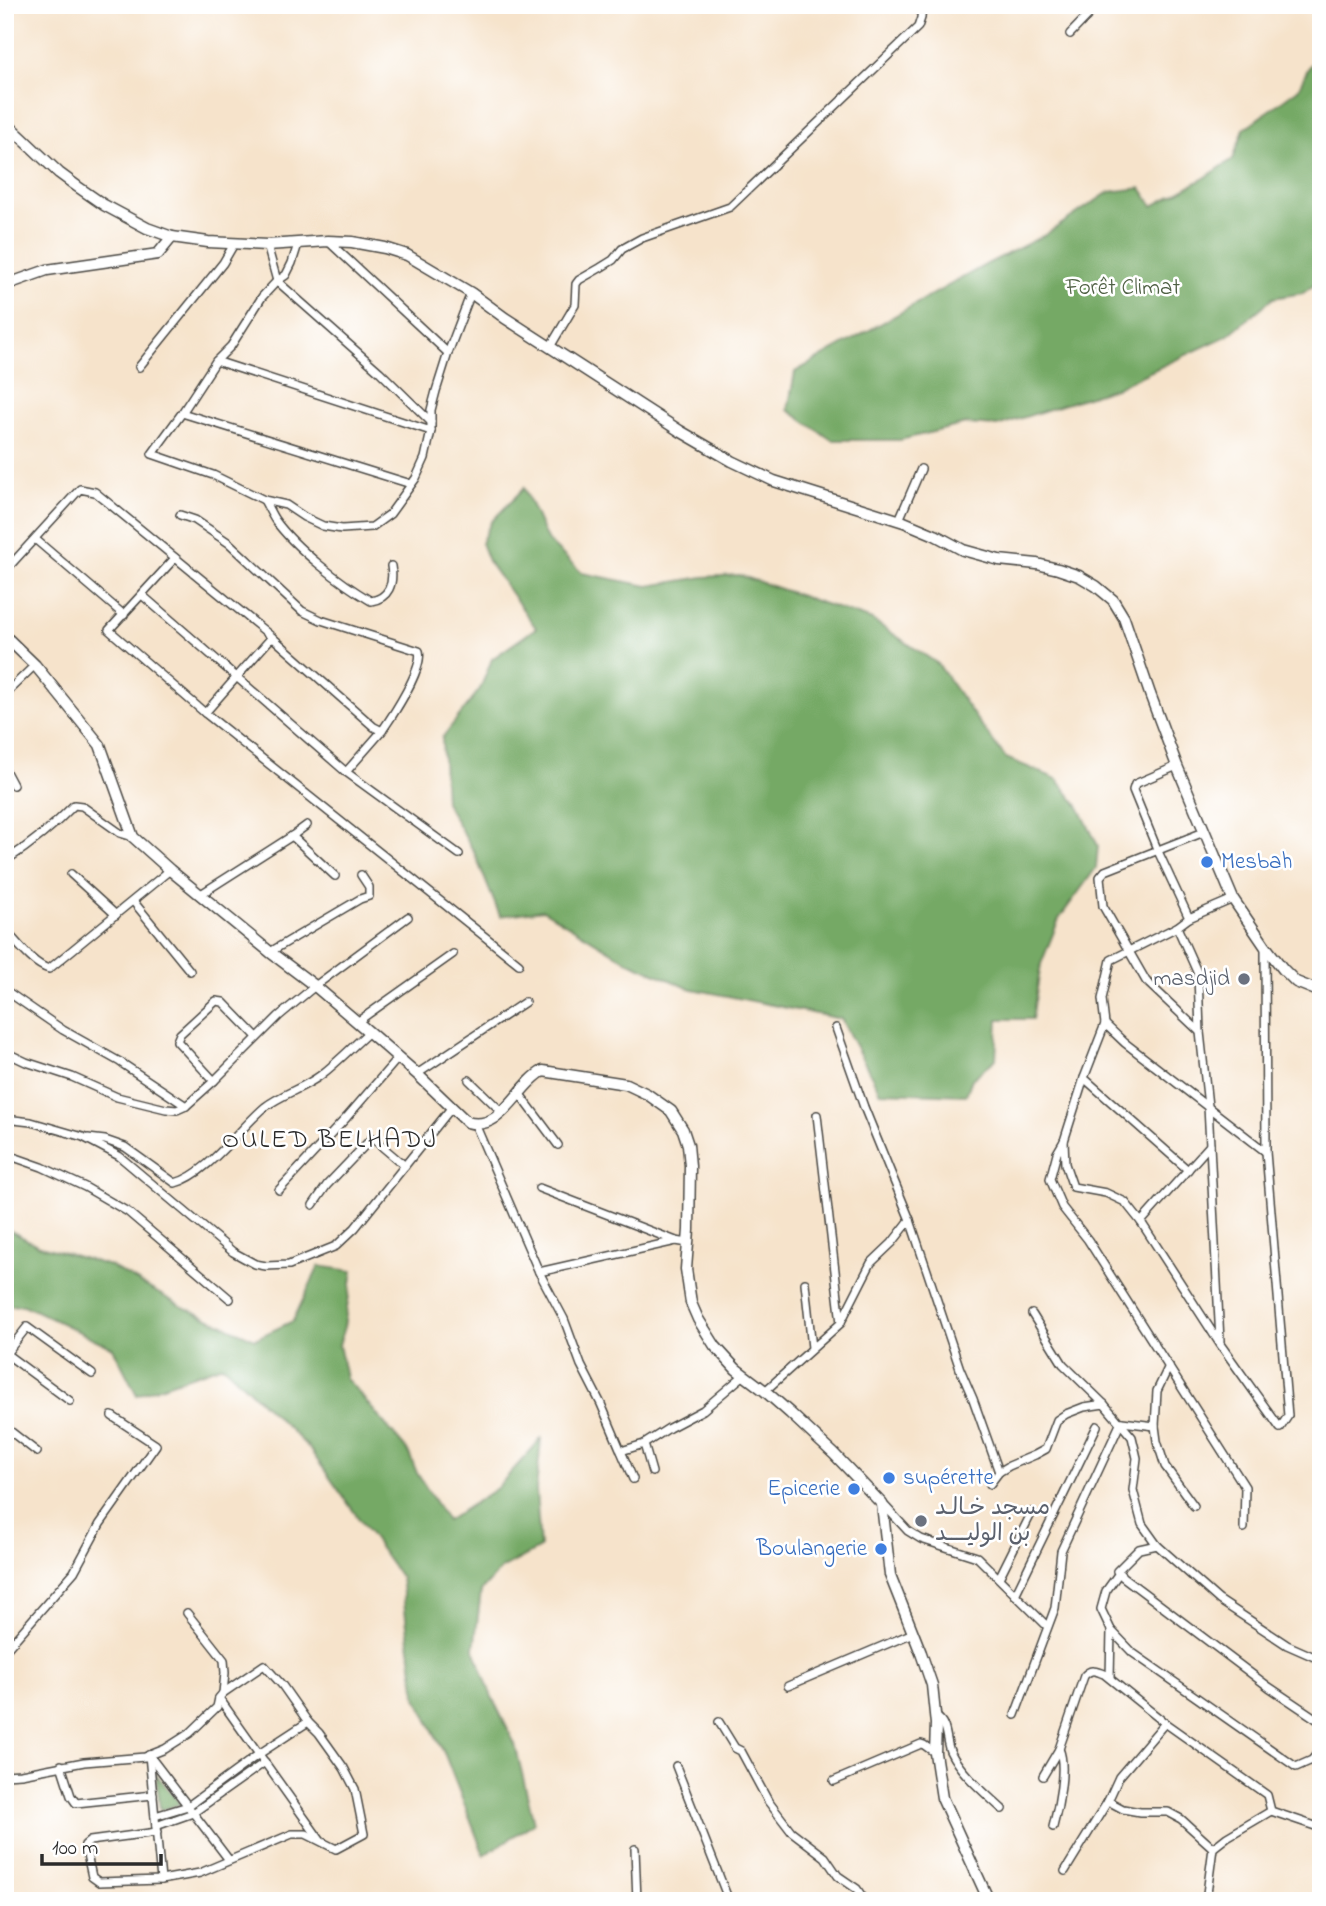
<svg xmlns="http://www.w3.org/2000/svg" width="1326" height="1906" viewBox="0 0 1326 1906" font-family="'Indie Flower','Playpen Sans Arabic',sans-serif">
<rect width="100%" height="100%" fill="#fff"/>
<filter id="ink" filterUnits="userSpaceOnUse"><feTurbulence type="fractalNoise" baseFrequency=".0143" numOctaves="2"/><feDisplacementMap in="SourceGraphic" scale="14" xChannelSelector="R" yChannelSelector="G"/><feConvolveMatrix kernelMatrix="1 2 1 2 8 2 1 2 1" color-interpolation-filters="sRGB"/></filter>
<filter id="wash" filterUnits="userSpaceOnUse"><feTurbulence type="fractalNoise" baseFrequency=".00686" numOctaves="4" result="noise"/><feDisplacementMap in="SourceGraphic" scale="28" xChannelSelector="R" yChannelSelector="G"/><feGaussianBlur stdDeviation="1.57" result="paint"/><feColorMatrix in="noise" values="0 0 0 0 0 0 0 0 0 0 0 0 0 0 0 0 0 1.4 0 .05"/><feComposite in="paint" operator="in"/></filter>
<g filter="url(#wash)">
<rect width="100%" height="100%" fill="#f6e3cb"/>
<g fill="#74a965" stroke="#506a48" stroke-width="2">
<polygon points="1321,58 1321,280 1303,293 1273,298 1227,336 1115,388 997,426 966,424 900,440 832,440 788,410 795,372 989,263 1045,235 1109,192 1141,188 1153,206 1203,179 1233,159 1244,129 1298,89 1310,65"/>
<polygon points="524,488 547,540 582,573 648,586 703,577 739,575 872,620 938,664 977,720 1006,758 1057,779 1079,807 1098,846 1096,868 1059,919 1041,964 1032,1019 998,1019 996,1059 972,1079 966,1095 880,1092 841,1019 688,988 627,961 543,910 500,916 474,852 445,802 442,738 480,689 492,659 536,628 488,561 481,543 491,522"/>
<polygon points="5,1228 37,1245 110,1266 183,1307 255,1339 293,1321 319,1266 353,1271 344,1327 339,1345 346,1378 408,1451 417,1473 447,1521 497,1488 541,1439 536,1490 540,1548 501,1569 481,1591 474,1649 492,1697 515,1744 534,1823 484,1855 445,1755 416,1696 401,1578 308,1447 223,1365 137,1395 113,1348 24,1305 5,1306"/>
<polygon points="156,1774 180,1804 160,1810"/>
</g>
</g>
<g filter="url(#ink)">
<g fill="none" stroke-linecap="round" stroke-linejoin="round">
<g stroke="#494743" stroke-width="10">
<g id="street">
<polyline points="1070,34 1098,5"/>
<polyline points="329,242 448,353"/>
<polyline points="298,244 292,263 286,275 277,281 262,297 231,346 216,361 182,413 152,454 213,475 264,500 286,505 304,517 323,526 342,529 372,527 390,514 416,478 425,458 431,431 431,410 436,391 448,353 471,293"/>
<polyline points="267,245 277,281 380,372 431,422"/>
<polyline points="550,347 575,305 576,284 579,280 600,268 613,260 622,249 642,238 730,207 918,27 921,18 922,5"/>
<polyline points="216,361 431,431"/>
<polyline points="139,367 223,263 234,244"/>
<polyline points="182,413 411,484"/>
<path d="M 264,500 C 268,507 271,514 275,520 C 295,548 340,583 371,601 C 389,598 394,584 391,566"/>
<polyline points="899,520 921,469"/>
<polyline points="35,539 124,615"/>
<polyline points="175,558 109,630 205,713 519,964"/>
<path d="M 5,571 L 80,489 L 95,492 L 272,637 L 374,727 L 382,731 C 393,715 424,668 419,651 L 321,620 L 302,611 L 229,543 L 195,520 L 180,515"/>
<polyline points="142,595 346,772 459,854"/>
<polyline points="5,694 35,665"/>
<polyline points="205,713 272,637"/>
<polyline points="1177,766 1135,784 1133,790 1157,849 1189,918"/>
<polyline points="5,770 13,785"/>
<polyline points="346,772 382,731"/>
<polyline points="292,836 335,876"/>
<path d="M 5,861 C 30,845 54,826 74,805 L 82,806 L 120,833 L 133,837"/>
<polyline points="71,874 116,915"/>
<polyline points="201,894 292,836 307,825"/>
<polyline points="133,901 190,971"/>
<polyline points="1177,927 1198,974 1200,1032 1208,1106 1220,1341"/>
<path d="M 5,930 C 17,942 32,964 49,969 L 170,870"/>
<polyline points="270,952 360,899 369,896 369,887 361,875"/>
<polyline points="5,990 63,1030 120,1062 186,1106"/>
<polyline points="357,1022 453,954"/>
<polyline points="1105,1024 1102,999 1111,960 1177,927 1189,918 1233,899"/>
<polyline points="836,1028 864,1107 910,1220 960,1369 973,1399 999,1472"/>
<polyline points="1200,1032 1146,981 1103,906 1100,877 1105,871 1204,832"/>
<polyline points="5,1052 26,1062 72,1077 117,1097 166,1109 177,1110 186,1106 214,1081 279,1016 315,986 408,917"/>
<polyline points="417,1074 525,1002"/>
<polyline points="1084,1078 1064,1141 1057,1153 1050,1179 1062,1207 1088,1240 1245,1487 1244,1528"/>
<polyline points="469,1080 502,1112"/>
<polyline points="214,1081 177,1041 180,1034 216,1001 223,1002 257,1037"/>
<polyline points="519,1093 558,1145"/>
<polyline points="5,1119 31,1122 83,1137 119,1156 233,1252 255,1264 266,1266 289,1265 336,1246 355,1228 452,1107"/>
<polyline points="475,1124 539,1272 564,1319 581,1365 601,1404 621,1451"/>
<path d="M 88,1138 L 105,1140 L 125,1147 L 175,1183 C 207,1175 240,1128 265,1107 C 282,1094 304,1088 321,1075 C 338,1062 353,1046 369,1032"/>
<polyline points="1064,1141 1065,1164 1073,1187 1106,1193 1125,1202 1141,1222 1220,1344 1280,1428 1288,1416 1266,1152 1265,947"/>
<polyline points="5,1154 42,1167 85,1187 128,1212 230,1299"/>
<polyline points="1188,1170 1084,1078 1105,1024 1125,1043 1266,1152"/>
<polyline points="539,1188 676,1241"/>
<polyline points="279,1190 347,1117 398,1058"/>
<polyline points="313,1205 327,1185 372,1138 405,1166"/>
<polyline points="1141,1222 1210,1145"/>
<polyline points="539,1272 676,1241 688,1243"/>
<polyline points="805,1283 812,1348"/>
<polyline points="1032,1314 1063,1364 1104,1404"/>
<polyline points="842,1320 871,1263 892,1243 910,1220"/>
<polyline points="5,1353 70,1401"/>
<polyline points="5,1355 27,1327 92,1374"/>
<polyline points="765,1391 841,1323 817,1115"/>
<polyline points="1122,1422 1155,1426 1157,1391 1169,1366"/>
<polyline points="1155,1426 1157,1441 1165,1466 1194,1506"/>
<polyline points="5,1427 37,1452"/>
<polyline points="644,1444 652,1472"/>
<polyline points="633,1479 621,1451 644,1444 669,1428 703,1410 744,1375"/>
<polyline points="990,1484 999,1472 1009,1466 1035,1455 1046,1449 1057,1420 1066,1414 1084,1407 1104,1404 1132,1437 1137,1458 1133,1490 1142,1524 1157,1545"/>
<polyline points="883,1504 908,1531 921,1539 977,1557 1047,1626"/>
<polyline points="1119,1573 1106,1591 1101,1609 1111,1630 1133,1653 1296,1767 1312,1760 1321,1749"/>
<polyline points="999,1578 1032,1512"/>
<polyline points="1015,1595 1097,1426"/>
<polyline points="5,1651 74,1572 100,1524 156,1445 112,1416"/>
<polyline points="1321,1660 1287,1645 1219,1600 1157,1545 1139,1549 1117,1571 1123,1577 1269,1687 1321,1722"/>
<polyline points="1110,1678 1111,1630"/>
<polyline points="788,1686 913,1633"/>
<polyline points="219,1698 320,1840"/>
<polyline points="1015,1715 1055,1608 1061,1551 1121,1422"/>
<path d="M 935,1716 C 948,1723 945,1739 950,1751 C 961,1774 984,1792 1002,1809"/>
<polyline points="719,1722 735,1748 741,1751 768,1801 791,1831 825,1857 838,1876 857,1889 865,1901"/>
<polyline points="149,1755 229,1860"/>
<polyline points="149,1755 161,1880"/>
<polyline points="61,1765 71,1796 76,1803 153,1795"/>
<polyline points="676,1766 729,1901"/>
<polyline points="5,1775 21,1774 84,1762 145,1757 165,1749 190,1733 217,1707 219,1698 223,1693 225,1673 224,1660 187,1613"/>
<path d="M 1043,1776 L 1059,1749 L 1084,1676 C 1091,1668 1095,1671 1104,1674 L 1165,1723 L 1267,1795 L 1271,1811 L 1321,1828"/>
<polyline points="834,1781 921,1744 924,1745 935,1753"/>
<polyline points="1108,1801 1123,1809 1140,1812 1168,1812 1181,1819 1213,1848"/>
<polyline points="155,1816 188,1806 259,1754 308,1722"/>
<polyline points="156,1826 193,1813 265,1762"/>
<path d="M 1053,1827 C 1058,1809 1067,1766 1059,1749"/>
<polyline points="157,1832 90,1841 85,1845 92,1877 99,1882 161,1880 200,1873 292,1834 306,1834 336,1849 364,1834 355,1789 344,1768 319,1733 308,1722 282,1685 264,1665 223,1693"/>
<polyline points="635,1849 637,1901"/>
<polyline points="1065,1871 1108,1801 1119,1777 1165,1723"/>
<polyline points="1206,1901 1213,1848 1227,1837 1271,1811"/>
</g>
</g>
<g stroke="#494743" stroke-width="13">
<g id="secondary">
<polyline points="5,122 59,173 78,187 104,205 147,228 172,237 208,242 267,245 328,241 352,242 385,248 407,255 471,293 505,318 680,431 732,461 774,481 904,522 935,535 963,550 999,560 1037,564 1058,569 1079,576 1096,586 1113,600 1124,618 1150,694 1177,766 1233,899 1265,946 1283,969 1296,982 1321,992"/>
<polyline points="5,285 47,270 158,254 172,237"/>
<path d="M 5,636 L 35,665 L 100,745 L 133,837 L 170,870 L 270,952 L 315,986 L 369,1032 L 417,1074 L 467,1122 C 502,1133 517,1085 543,1071 L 626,1084 L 647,1094 L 671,1111 L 683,1130 L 688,1145 L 690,1166 L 689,1230 L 686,1269 L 691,1303 L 698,1319 L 715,1346 L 736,1369 L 765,1391 L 790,1413 L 834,1454 L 882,1504 L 890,1575 L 921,1653 L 932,1685 L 936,1724 L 935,1753 L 942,1798 L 989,1901"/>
</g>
</g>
<use href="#street" stroke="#fff" stroke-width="7"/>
<use href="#secondary" stroke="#fff" stroke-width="10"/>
</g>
</g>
<g fill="#3f7fe0" stroke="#fff" stroke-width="2.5">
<circle cx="1207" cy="862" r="7"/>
<circle cx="889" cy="1478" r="7"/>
<circle cx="854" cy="1489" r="7"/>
<circle cx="881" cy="1549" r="7"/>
</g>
<g fill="#6b7280" stroke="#fff" stroke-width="2.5">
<circle cx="1244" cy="979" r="7"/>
<circle cx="921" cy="1521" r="7"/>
</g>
<g text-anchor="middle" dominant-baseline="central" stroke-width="5" stroke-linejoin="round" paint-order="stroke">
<g font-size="23" fill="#4f6044" stroke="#fff">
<text x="1123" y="288">Forêt Climat</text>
</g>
<g font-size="23" fill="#366cbe" stroke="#fff" text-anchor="start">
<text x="1221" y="862">Mesbah</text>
<text x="903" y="1478">supérette</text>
<text x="840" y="1489" text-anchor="end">Epicerie</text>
<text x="867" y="1549" text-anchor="end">Boulangerie</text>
</g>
<g font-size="23" fill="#5b616d" stroke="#fff" text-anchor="end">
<text x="1230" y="979">masdjid</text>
<text x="935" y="1508" text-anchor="start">مسجد خـالـد<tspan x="935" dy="26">بن الوليــــد</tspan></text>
</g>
<g font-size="26" letter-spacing="2" fill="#2b2b2b" stroke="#fff">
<text x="330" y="1141">OULED BELHADJ</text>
</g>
</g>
<rect width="1326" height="1906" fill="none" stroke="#fff" stroke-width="28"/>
<path d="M42 1854v10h119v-10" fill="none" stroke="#2b2b2b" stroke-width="3.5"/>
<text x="52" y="1854" font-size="21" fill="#2b2b2b" stroke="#ffffff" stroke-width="5" paint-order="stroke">100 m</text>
</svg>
